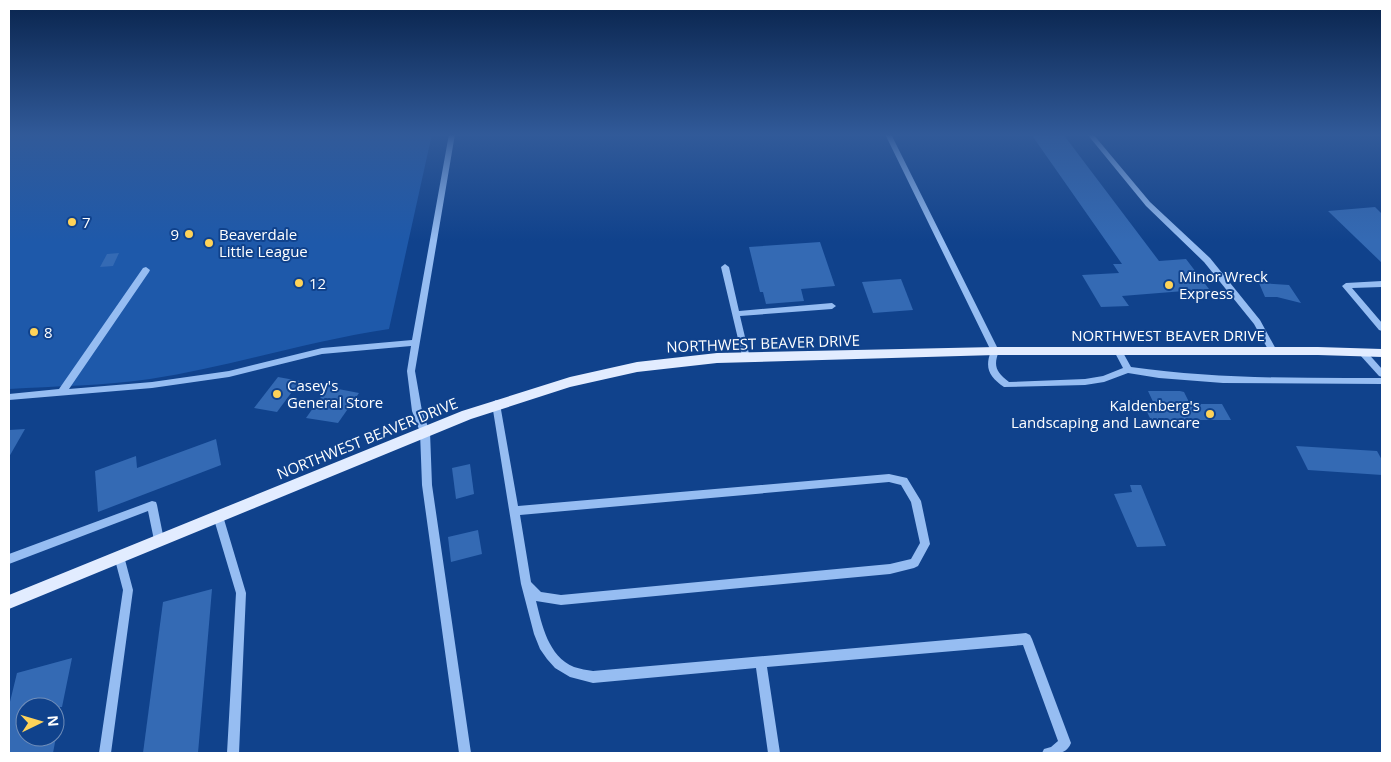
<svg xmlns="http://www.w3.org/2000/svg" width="1391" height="762" viewBox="0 0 1391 762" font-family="'Open Sans',sans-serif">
<rect width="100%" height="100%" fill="#10428c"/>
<path fill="#1e59aa" d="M 9,134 L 432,134 L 389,329 C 309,341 231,366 150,379 C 104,386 55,386 9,389 Z"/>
<g fill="#346ab4">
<polygon points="1031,134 1063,134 1159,261 1186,259 1209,289 1122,296 1129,306 1101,307 1082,275 1119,273 1113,264 1122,264"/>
<polygon points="1375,207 1382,214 1382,263 1328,211"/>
<polygon points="820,242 835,286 801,289 804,301 766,304 763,292 760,292 749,247"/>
<polygon points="119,253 113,266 100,267 107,254"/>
<polygon points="901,279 913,310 873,313 862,282"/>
<polygon points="1259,283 1289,285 1301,303 1277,297 1265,297"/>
<polygon points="278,377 300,381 277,412 254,408"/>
<polygon points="328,387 359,393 338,423 306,418"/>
<polygon points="1148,391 1180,391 1184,392 1190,404 1222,404 1231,420 1196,420 1198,424 1153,424 1145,408 1156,408"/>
<polygon points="25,429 9,457 9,430"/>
<polygon points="216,439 221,465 98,512 95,471 136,456 137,468"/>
<polygon points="1296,446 1377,451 1382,460 1382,475 1308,470"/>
<polygon points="470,464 474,494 456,499 452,468"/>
<polygon points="1130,485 1141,485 1166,546 1137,547 1114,494 1132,492"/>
<polygon points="478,530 482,554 451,562 448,537"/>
<polygon points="212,589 198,753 143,753 163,602"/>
<polygon points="72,658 62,707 25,707 25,737 56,737 53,753 9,753 9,706 17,673"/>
</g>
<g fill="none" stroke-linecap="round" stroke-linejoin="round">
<g fill="#96bdf2" fill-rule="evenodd">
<polygon points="449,134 455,134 415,371 422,411 430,432 432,485 471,753 459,753 422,485 420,432 412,411 407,371 411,346 322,354 229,377 152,388 9,400 9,394 59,389 143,268 146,267 150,270 149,272 69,389 152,382 229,371 322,348 412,340"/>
<path d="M 885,134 L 891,134 L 999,351 C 993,366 996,372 1009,382 L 1085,379 L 1103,376 L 1123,368 L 1114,351 L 1118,348 L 1121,349 L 1131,367 C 1214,379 1298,378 1382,378 L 1382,384 L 1223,383 L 1159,378 L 1128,373 L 1104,382 L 1085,385 L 1004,387 C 990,377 984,369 991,351 Z"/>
<polygon points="1087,134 1093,134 1150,202 1210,258 1260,320 1277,351 1276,353 1270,353 1254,324 1204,262 1146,206"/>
<polygon points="725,264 729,267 739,311 832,303 836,306 832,309 740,316 750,358 746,361 743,360 721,267"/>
<polygon points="1382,281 1382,287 1352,288 1382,323 1382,331 1379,330 1342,286 1346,283"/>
<polygon points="1363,350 1366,351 1382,369 1382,377 1379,376 1360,355 1359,353 1360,351"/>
<path d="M 496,400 L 499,402 L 500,404 L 518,506 L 889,474 L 907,478 L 921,501 L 930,544 L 918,566 L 914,568 L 890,574 L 561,605 L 536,601 C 542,625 548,656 574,667 C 580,669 587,670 593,671 L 1026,633 L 1030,635 L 1032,639 L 1071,743 C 1066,756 1054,753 1042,753 L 1044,749 L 1051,747 L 1058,741 L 1023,645 L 767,667 L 780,753 L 768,753 L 756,668 L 593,683 L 570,677 L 555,668 L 547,659 L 540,649 L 534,634 L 521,584 L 492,404 L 493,402 ZM 889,482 L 901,485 L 911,502 L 920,543 L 911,559 L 890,564 L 561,595 L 541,592 L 531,582 L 520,515 Z"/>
<polygon points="152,501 156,502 157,505 164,540 163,543 159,545 155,543 154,540 148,511 9,564 9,554"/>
<polygon points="218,512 222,513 223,516 246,593 239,753 227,753 236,593 213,516 214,513"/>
<polygon points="119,551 123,553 124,556 133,590 111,753 99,753 123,590 114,556 115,553"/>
</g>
<polygon fill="#e2ecff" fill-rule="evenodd" points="995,347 1318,347 1382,349 1382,357 1318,355 995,355 717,363 637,372 570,387 471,419 9,609 9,595 462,411 570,377 637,362 717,353"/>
</g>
<linearGradient id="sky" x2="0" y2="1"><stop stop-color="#09244d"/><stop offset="0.56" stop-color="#315a99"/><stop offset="1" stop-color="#315a99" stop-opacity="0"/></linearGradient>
<rect width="1391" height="241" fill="url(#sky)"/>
<g fill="#ffd358" stroke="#10428c" stroke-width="2">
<circle cx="72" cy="222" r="5"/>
<circle cx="189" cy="234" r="5"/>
<circle cx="209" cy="243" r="5"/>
<circle cx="299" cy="283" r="5"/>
<circle cx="1169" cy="285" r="5"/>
<circle cx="34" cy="332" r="5"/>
<circle cx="277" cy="394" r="5"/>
<circle cx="1210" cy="414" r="5"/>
</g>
<g text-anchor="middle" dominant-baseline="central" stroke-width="4" stroke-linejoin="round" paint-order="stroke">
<g font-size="15" fill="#fff" stroke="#10428c" text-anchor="start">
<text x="82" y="222">7</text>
<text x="179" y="234" text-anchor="end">9</text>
<text x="219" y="234">Beaverdale<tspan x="219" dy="17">Little League</tspan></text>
<text x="1179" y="276">Minor Wreck<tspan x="1179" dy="17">Express</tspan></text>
<text x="309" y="283">12</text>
<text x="44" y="332">8</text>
<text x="287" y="385">Casey's<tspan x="287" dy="17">General Store</tspan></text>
<text x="1200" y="405" text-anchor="end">Kaldenberg's<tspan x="1200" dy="17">Landscaping and Lawncare</tspan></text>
</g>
<g font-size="15" fill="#fff" stroke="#10428c">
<text x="1168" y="335">NORTHWEST BEAVER DRIVE</text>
<text transform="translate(763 343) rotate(-2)">NORTHWEST BEAVER DRIVE</text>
<text transform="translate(367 438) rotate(-22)">NORTHWEST BEAVER DRIVE</text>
</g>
</g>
<rect width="1391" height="762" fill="none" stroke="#ffffff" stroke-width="20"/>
<g transform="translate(40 722) rotate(85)"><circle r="24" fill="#10428c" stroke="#708eba"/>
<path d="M0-4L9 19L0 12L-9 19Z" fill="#ffd358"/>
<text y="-8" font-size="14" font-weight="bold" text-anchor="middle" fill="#ffffff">N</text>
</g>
</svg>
